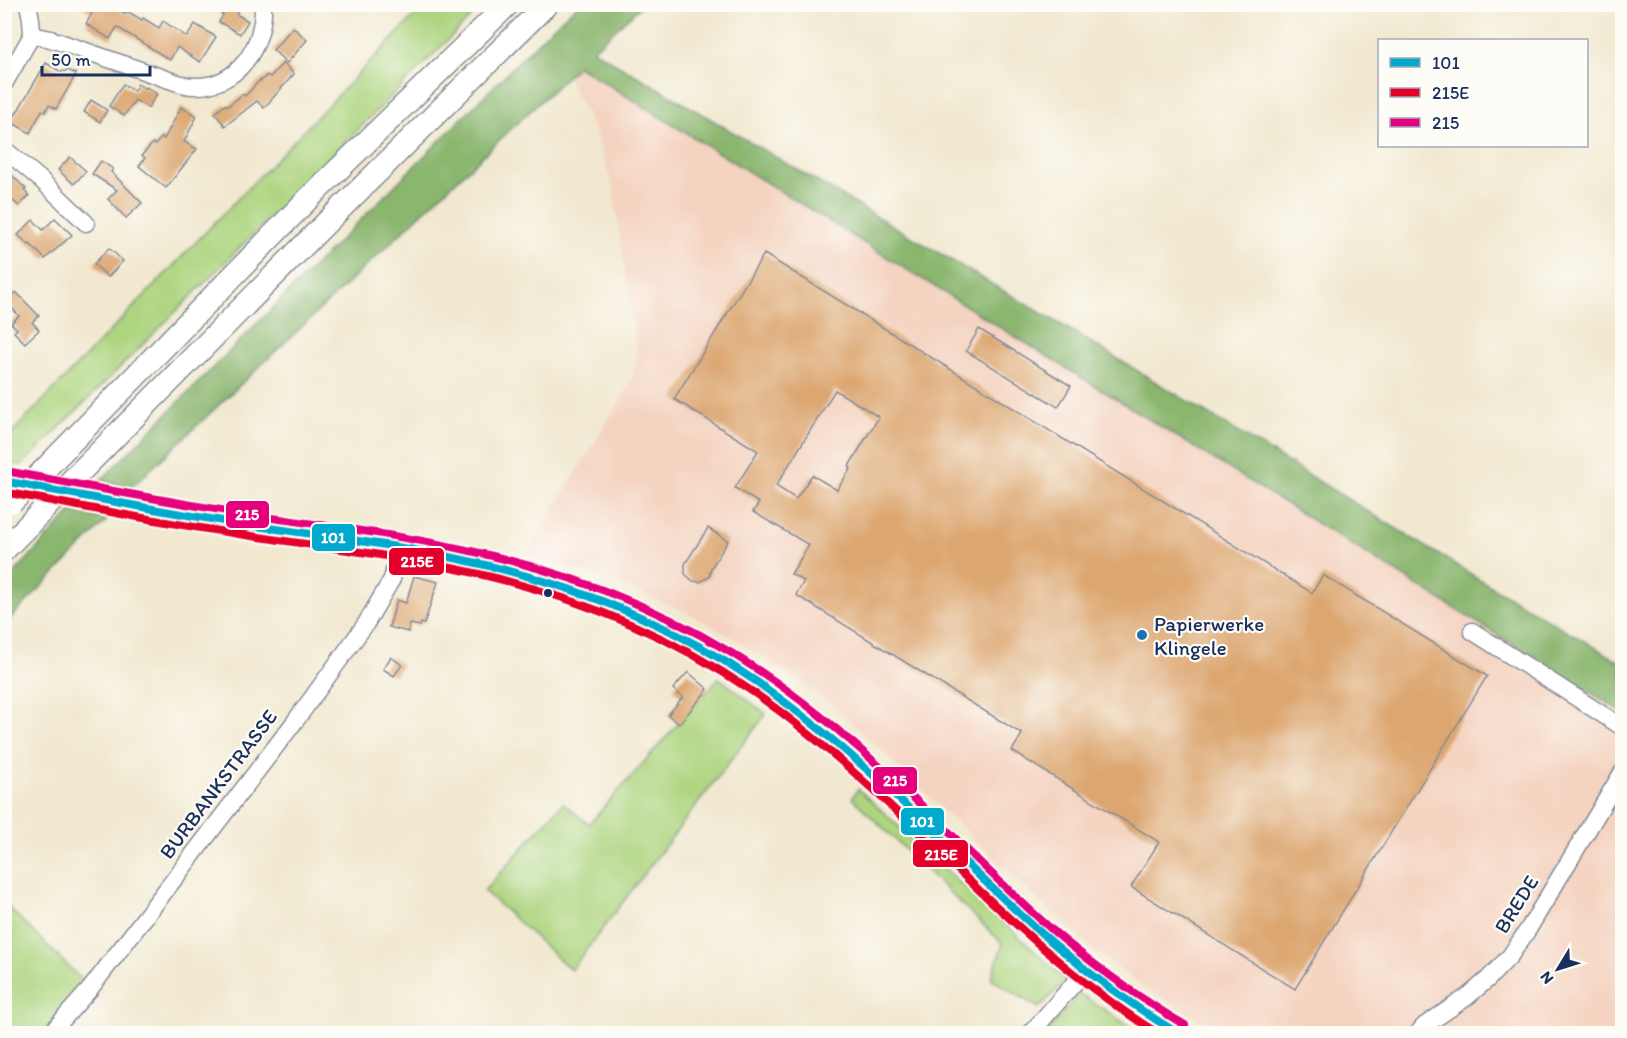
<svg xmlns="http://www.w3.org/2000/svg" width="1627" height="1038" viewBox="0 0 1627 1038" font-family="Itim,sans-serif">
<rect width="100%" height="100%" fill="#fdfcf7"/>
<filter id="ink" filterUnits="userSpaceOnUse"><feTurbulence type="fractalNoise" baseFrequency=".0167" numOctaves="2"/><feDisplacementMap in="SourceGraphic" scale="12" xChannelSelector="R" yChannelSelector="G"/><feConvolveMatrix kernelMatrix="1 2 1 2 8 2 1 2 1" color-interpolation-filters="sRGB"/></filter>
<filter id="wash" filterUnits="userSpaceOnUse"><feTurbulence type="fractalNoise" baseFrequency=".008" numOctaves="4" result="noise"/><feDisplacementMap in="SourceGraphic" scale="24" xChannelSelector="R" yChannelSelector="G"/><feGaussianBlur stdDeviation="1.35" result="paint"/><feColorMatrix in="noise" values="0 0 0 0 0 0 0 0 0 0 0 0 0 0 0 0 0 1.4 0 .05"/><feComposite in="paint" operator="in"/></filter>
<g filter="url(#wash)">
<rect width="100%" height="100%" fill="#f1e8cf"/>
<polygon fill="#f4d3c0" points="578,65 1622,712 1622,1033 1224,1034 1220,1032 1145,988 1101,956 1064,925 850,721 814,691 733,638 688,613 605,578 526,555 624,394 632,378 637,363 636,349 613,187 594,129 566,76"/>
<g fill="#add47f" stroke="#64826e" stroke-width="1.5">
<polygon points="425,5 451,5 472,16 22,465 5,463 5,440"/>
<polygon points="719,678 766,714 571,970 484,891 563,803 589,824"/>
<polygon points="858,789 1066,980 1039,1008 991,979 1003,944 852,798"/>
<polygon points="4,903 87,985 42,1033 5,1033"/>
<polygon points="1080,994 1140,1033 1045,1033"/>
</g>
<g fill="#8ab66e" stroke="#527266" stroke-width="1.5">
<polygon points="578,5 642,5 593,50 1072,331 1497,590 1622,663 1622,712 578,66 132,487 100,481 554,26"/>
<polygon points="71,512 107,520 5,624 5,583"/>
</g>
<g id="blocks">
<g fill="#dca66f" fill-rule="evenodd">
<polygon points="78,4 109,4 125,14 127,11 142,20 143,18 159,28 163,21 187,37 195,24 216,37 200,62 177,47 170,60 117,27 110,39 86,24 92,13"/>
<polygon points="207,4 242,4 236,14 248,21 240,34 219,22 223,15"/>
<polygon points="293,27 307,40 287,63 273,50"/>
<polygon points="46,63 61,72 68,70 76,74 56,109 49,105 45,112 42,110 30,133 11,122"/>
<polygon points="283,63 294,74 264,108 257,101 225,126 215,113 226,104 228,106 243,94 245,96 260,80 261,81 267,75 270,77"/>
<polygon points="123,84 134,91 138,84 145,89 146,87 157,94 148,108 135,100 124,116 109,106"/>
<polygon points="91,100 107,110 100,122 84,112"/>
<polygon points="181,107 197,116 184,142 197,149 166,188 139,166 145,158 142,155 153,143 155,145 162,137 164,139"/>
<polygon points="70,157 86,171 74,184 58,170"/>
<polygon points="101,161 113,169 111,172 142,203 126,218 108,199 117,190 92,174"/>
<polygon points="11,174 26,189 24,190 29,196 19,206 12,200 4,209 4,181"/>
<polygon points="55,218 72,235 45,259 30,244 29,245 18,235 33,220 43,230"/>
<polygon points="109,248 123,261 108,277 94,264"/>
<path d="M 764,254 L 1312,593 L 1323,575 L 1487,676 L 1295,989 L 1131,887 L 1159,842 L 1012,751 L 1022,734 L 796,595 L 804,581 L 791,574 L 809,545 L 753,512 L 759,503 L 735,488 L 758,451 L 674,399 ZM 835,390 L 879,417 L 849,466 L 851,468 L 837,490 L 812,475 L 796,499 L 776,486 Z"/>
<polygon points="16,292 39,316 32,322 39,330 25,343 14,332 17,329 11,323 19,316 6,301"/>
<polygon points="979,329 1071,386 1058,407 966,351"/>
<polygon points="708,528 728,541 711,568 709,577 700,582 693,581 685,574 685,564"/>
<polygon points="414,576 438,582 424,624 421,623 420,626 410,624 408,632 389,627 397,600 406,603"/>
<polygon points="391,657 402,665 394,676 383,669"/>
<polygon points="688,672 708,689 679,724 668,715 683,697 673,689"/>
</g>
</g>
</g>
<g filter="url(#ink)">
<use href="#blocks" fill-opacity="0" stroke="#868c96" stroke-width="1.5"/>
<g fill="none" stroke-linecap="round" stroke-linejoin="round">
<g stroke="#868c96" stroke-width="19">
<g id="minor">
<path d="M 32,35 L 51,39 L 175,82 C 181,84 187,86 193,86 C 238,88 265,45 263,4"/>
<polyline points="4,84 32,35 31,19 28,4"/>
<polyline points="4,149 40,179 86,223"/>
<polyline points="1472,631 1622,727"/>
<polyline points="50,1034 90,989 296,720 365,625 392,579 400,548"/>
<polyline points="1030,1034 1085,971"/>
<polyline points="1417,1034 1424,1026 1467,997 1488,979 1510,956 1529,928 1622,773"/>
</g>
</g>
<g stroke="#868c96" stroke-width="22">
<path id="major" d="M 4,481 C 84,496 163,512 243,524 C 333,538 425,548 514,572 C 600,595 684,631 757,682 C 795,709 833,738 868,770 C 941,835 1007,909 1085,970 C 1114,993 1147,1015 1180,1034"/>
</g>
<g stroke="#868c96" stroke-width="25">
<g id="highway">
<polyline points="44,470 307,200 508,4"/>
<polyline points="76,476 328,221 547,4"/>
<polyline points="4,550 44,509"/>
</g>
</g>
<use href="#minor" stroke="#fff" stroke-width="16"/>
<use href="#major" stroke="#fff" stroke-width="20"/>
<use href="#highway" stroke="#fff" stroke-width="22"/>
<g stroke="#868c96" stroke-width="25" stroke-linecap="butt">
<g id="highway-bridge">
<polyline points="12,502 44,470"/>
<polyline points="44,509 76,476"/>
</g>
</g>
<use href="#highway-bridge" stroke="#fff" stroke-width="22"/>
<g stroke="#fdfcf7" stroke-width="12">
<path id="bus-1" d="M 4,481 C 84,496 163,512 242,524 C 322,536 402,545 481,564 C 579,587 674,625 757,682 C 816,723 870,770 921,820 C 967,863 1010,908 1059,948 C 1097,980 1136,1008 1179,1034"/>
</g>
<g stroke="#fdfcf7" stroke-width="12">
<path id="bus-2" d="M 4,492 C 84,507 164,523 245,535 C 323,547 402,556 479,574 C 576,597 668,634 750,690 C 898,791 1005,940 1159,1034"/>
</g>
<g stroke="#fdfcf7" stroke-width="12">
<path id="bus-3" d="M 6,471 C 85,486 165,501 245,514 C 325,526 405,535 484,554 C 583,577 677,615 761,672 C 812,706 858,746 902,787 C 957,838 1007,892 1064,940 C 1102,971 1142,1000 1185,1025"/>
</g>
<use href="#bus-1" stroke="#00a9ce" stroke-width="8"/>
<use href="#bus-2" stroke="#e4002b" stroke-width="8"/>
<use href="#bus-3" stroke="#e5007d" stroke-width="8"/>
</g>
</g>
<circle fill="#1b2f5e" stroke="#fdfcf7" stroke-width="2" cx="548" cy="593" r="5"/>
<circle fill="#1f6fb2" stroke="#fdfcf7" stroke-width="2" cx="1142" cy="635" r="6"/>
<g text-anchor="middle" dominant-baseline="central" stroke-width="4.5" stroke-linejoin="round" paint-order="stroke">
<g font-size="21" fill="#1b2f5e" stroke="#fdfcf7" text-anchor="start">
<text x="1154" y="623">Papierwerke<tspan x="1154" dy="24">Klingele</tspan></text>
</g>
<g font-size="21" fill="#1b2f5e" stroke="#fdfcf7">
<text transform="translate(218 784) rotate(-53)">BURBANKSTRASSE</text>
<text transform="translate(1516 904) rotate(-58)">BREDE</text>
</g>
</g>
<g stroke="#fdfcf7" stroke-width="2">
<rect x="225" y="500" width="45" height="29" rx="6" fill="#e5007d"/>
<rect x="311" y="523" width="45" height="29" rx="6" fill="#00a9ce"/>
<rect x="388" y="547" width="57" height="29" rx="6" fill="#e4002b"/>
<rect x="872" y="766" width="46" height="29" rx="6" fill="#e5007d"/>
<rect x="900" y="807" width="45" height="29" rx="6" fill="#00a9ce"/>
<rect x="912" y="839" width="57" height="29" rx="6" fill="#e4002b"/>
</g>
<g font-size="16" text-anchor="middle" font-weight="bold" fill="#fff">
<text x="247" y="520">215</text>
<text x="333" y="543">101</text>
<text x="417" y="567">215E</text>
<text x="895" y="786">215</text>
<text x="922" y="827">101</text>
<text x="941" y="860">215E</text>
</g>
<rect width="1627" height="1038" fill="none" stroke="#fdfcf7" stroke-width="24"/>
<rect x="1378" y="39" width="210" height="108" fill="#fdfcf7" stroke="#a3aaba" stroke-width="1.5"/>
<rect x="1390" y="58" width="30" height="9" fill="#00a9ce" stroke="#a3aaba" stroke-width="1.5"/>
<text x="1432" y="69" font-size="18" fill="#1b2f5e">101</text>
<rect x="1390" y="88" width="30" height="9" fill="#e4002b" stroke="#a3aaba" stroke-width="1.5"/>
<text x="1432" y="99" font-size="18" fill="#1b2f5e">215E</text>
<rect x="1390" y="118" width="30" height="9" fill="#e5007d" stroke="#a3aaba" stroke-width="1.5"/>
<text x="1432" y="129" font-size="18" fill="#1b2f5e">215</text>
<g transform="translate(1558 969) rotate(232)" stroke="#fdfcf7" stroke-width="4.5" paint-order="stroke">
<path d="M0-4.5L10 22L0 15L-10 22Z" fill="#1b2f5e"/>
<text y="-9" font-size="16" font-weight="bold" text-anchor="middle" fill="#1b2f5e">N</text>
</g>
<path d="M42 66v9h108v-9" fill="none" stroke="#1b2f5e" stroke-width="3"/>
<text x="51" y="66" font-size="18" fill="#1b2f5e" stroke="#fdfcf7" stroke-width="4.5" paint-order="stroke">50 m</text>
</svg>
